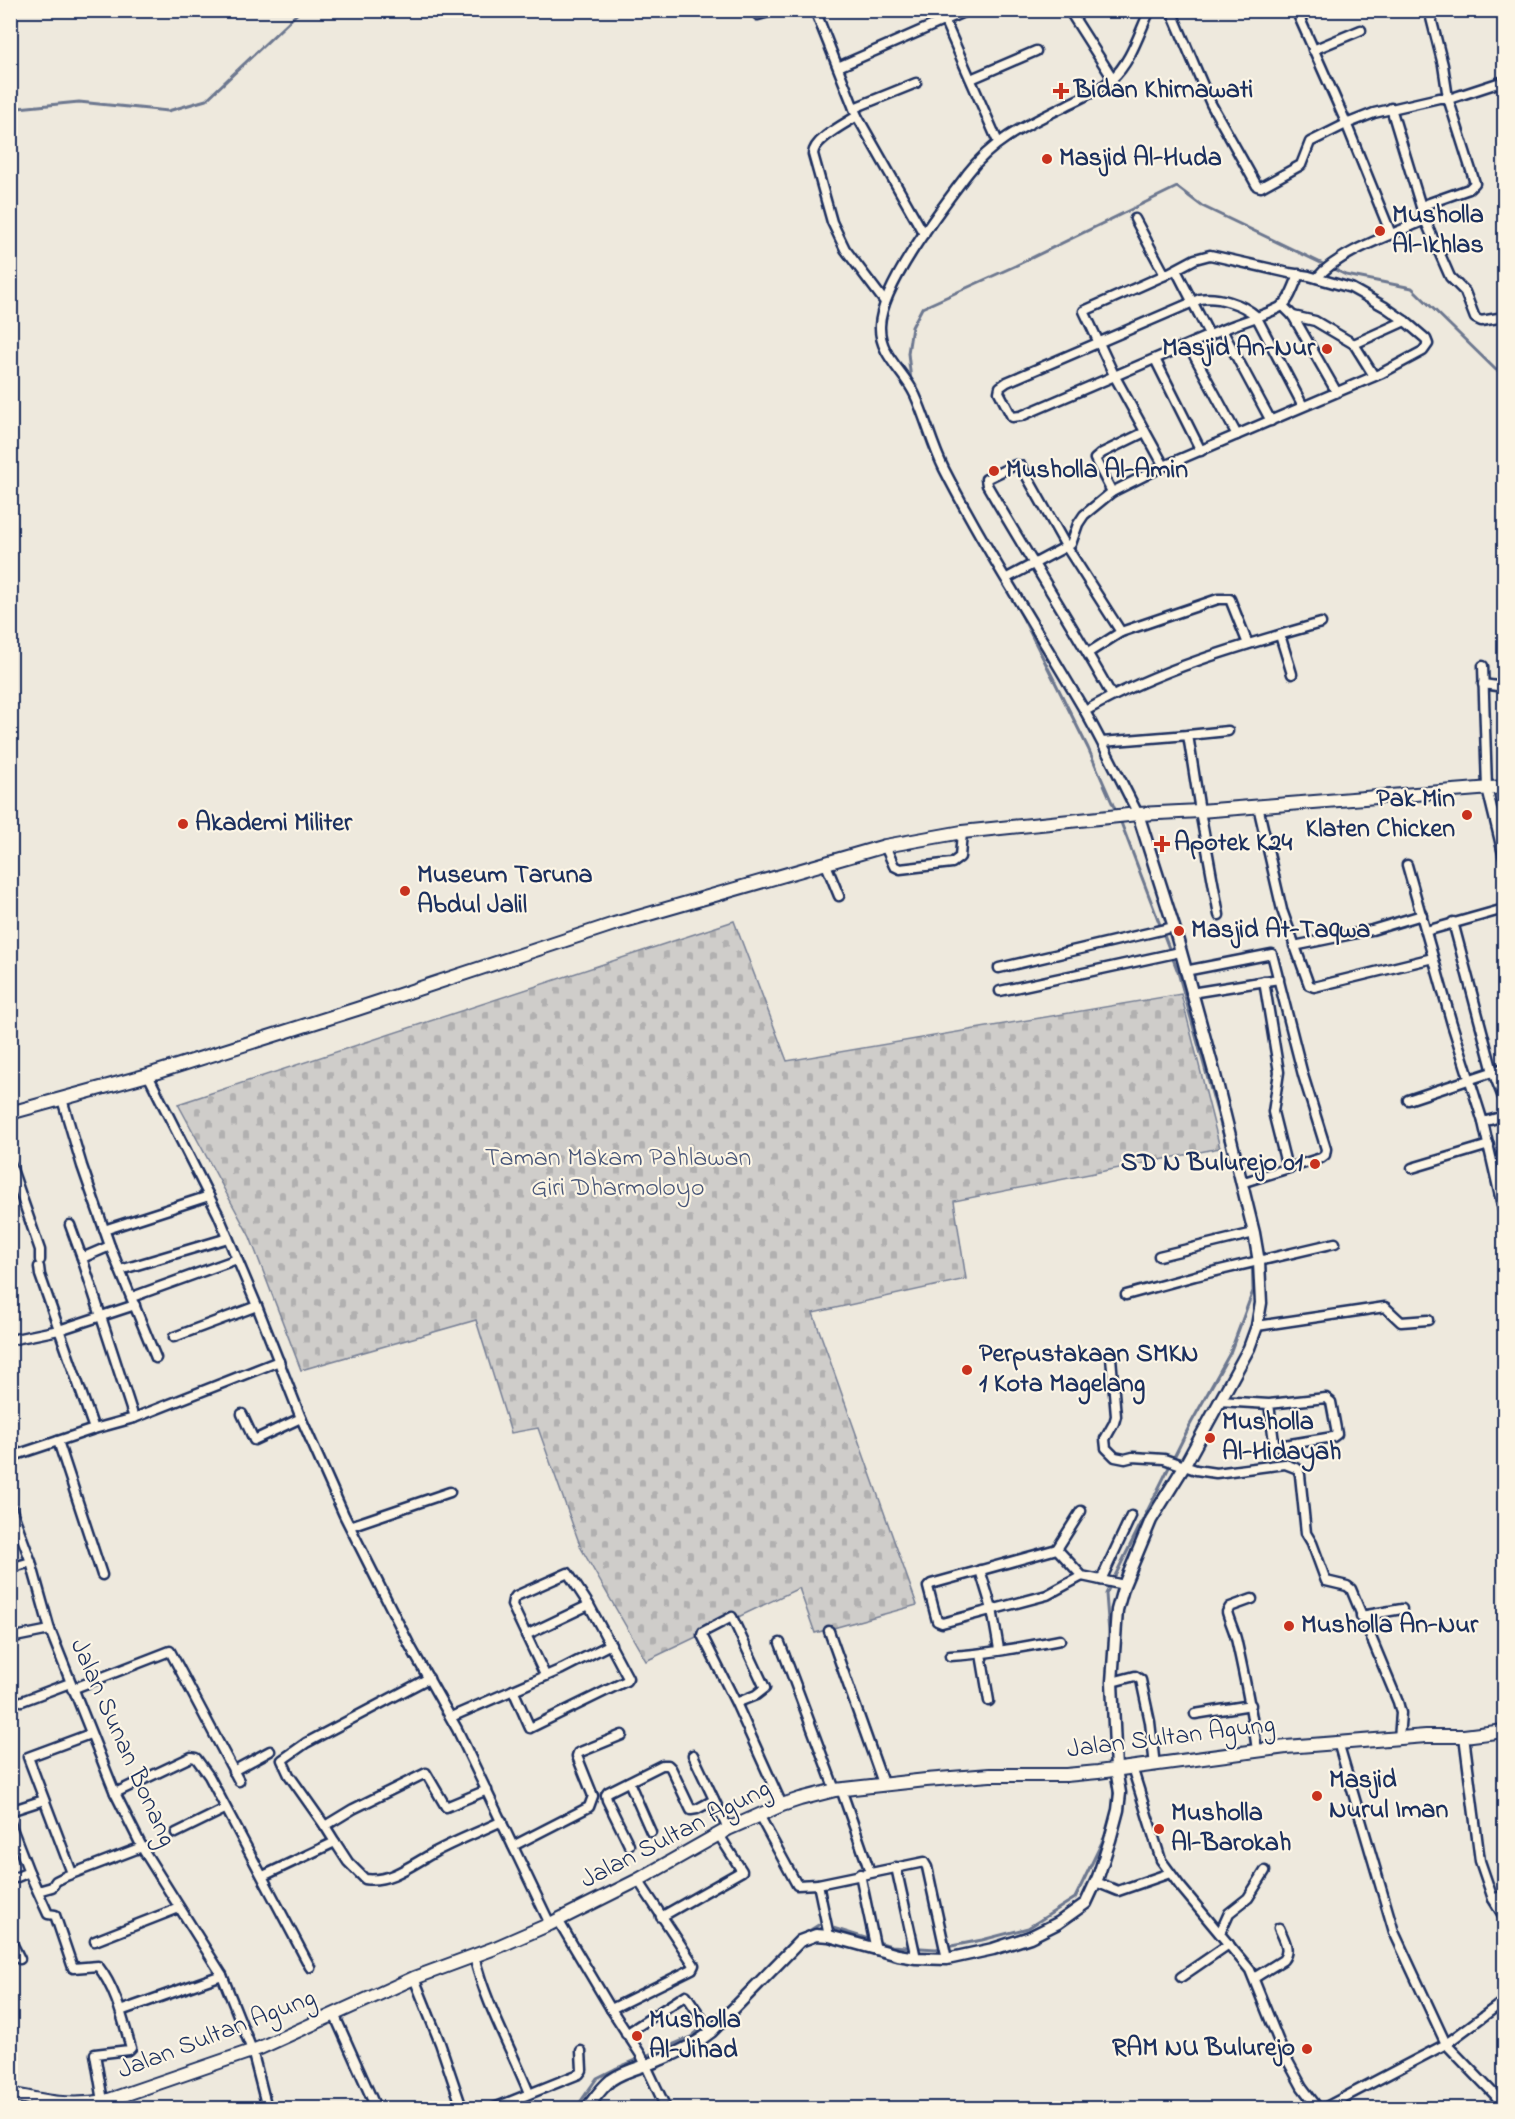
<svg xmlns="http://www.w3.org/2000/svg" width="1515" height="2119" viewBox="0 0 1515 2119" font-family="'Indie Flower',sans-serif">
<defs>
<pattern id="cemetery-stones" width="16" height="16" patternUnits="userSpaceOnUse" patternTransform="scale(1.5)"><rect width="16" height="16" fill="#cfcdca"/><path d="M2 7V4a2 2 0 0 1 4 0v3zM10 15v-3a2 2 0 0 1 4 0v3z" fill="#b1b0b0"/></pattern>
</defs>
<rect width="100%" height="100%" fill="#eee9dd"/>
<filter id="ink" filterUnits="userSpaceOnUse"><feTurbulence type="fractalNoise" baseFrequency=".0167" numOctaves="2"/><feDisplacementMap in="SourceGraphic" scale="12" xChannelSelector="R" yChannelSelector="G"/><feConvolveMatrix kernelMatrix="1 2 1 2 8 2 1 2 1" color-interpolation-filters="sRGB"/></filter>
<g filter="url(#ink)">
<polygon fill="url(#cemetery-stones)" stroke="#757e94" stroke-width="1.5" points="734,921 787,1061 1181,994 1220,1148 954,1201 966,1279 813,1313 917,1605 815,1633 799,1588 646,1661 581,1548 538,1428 511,1433 476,1320 301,1370 250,1237 178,1104"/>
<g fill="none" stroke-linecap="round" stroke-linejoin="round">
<g stroke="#6c778f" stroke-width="3">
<polyline points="10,107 18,108 79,102 168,111 206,100 301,10"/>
<polyline points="911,381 908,353 912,327 922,308 1015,266 1177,187 1202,206 1346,275 1412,288 1496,370 1504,370"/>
<polyline points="1017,606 1088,748 1117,814"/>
<polyline points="1120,820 1178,972 1227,1147"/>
<polyline points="1110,1646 1106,1594 1190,1425 1230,1353 1253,1291 1252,1252"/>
<polyline points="1113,1808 1114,1785"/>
<polyline points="801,1936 820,1924 891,1946 936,1949 982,1940 1028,1928 1075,1898 1107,1832"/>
<polyline points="576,2108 597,2078 615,2069 691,2037 736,1999"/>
</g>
<g stroke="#1b2f5e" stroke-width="13">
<g id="minor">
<polyline points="815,10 857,116 924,234"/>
<polyline points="940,10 998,142"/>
<polyline points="1069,10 1113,79"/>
<polyline points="1171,10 1211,104 1257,186 1261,187 1301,165 1310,142 1346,124 1374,113 1439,98 1452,98 1504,81"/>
<polyline points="1296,10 1344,118 1391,234"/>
<polyline points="1258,11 1259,10"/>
<polyline points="758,15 776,10"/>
<polyline points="1313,50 1361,30"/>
<polyline points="838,67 968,10"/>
<polyline points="971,79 1036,51"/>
<polyline points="854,108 916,83"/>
<path d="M 857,116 C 845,124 814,139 813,154 L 832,222 L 845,249 L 885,302"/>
<polyline points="1421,206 1469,189 1475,183 1448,98 1443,65 1429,10"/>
<polyline points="1135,219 1165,275"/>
<polyline points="1425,220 1450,277 1465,292 1475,318 1481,321 1504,317"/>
<polyline points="1176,270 1210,336"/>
<path d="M 1299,274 C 1295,283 1290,300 1282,306 C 1270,314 1237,323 1222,330 C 1155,359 1088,387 1021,416 L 1012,417 L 999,392 L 1000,387 L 1007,382 L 1200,299 C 1218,296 1243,304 1256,316 L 1303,406"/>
<path d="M 1317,278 C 1338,252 1394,234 1425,220 L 1391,108"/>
<polyline points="1282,305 1293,316 1336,391"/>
<polyline points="1293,316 1315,321 1354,344 1374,376"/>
<polyline points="1222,330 1271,421"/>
<polyline points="1354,344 1405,321"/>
<polyline points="1189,346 1237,435"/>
<polyline points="1155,359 1201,451"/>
<polyline points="1112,492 1095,459 1102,453 1145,432"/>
<polyline points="1007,578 1071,544 1078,524 1084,515 1112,492 1164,466 1382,373 1423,351 1428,344 1426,339 1405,321 1385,307 1351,288 1309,276 1289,273 1210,255 1195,259 1165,275 1084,311 1114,375 1164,466"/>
<polyline points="1280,635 1292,674"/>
<polyline points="1088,653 1121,632 1218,599 1230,599 1248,644"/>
<polyline points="1483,666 1487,788 1504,858"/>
<polyline points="1483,684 1504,687"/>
<path d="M 1112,696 C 1072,624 1028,556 987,485 L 986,479 L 1015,465 L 1021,466 L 1066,546 L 1121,632"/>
<path d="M 1085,711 C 1159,669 1239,646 1321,623"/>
<polyline points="1188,735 1228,731"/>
<polyline points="1102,742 1188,735 1200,811 1219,915"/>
<polyline points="1258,806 1282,910 1309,985 1314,987 1433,958"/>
<path d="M 1138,814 C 1120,779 1103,743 1083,708 C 1037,629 986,551 944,469 C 932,445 926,419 915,395 C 904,371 879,355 880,326 C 881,286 943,206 968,173 C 996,137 1030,124 1069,104 C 1083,97 1100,90 1112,79 C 1131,62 1139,33 1150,10"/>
<polyline points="885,846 894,866 900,869 952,863 960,857 962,832"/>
<polyline points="825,862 839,896"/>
<polyline points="1407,865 1452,1024 1483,1122"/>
<polyline points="1453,922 1493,1072 1504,1100"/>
<polyline points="1426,931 1504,909"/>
<polyline points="1294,946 1372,930 1422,915"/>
<polyline points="999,968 1174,927"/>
<polyline points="1185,971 1272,954 1303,1075 1326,1149 1325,1155 1321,1158 1241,1183"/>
<polyline points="1264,981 1279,1072 1273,1112 1287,1168"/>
<polyline points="1000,991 1180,952"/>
<polyline points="1191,993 1279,979"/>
<polyline points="148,1075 218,1214 257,1306 301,1418 344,1515 409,1644 457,1729 550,1924"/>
<polyline points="62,1099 82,1166 110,1246 82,1258 134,1418"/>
<polyline points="1408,1100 1504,1068"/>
<polyline points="1504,1116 1483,1122 1504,1214"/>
<polyline points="10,1163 40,1250 40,1260"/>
<polyline points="1412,1168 1489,1145"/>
<polyline points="70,1225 82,1258"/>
<polyline points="104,1230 209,1196"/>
<polyline points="110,1246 156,1358"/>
<polyline points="1159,1256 1254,1233"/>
<polyline points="39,1267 40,1275 94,1429"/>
<polyline points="120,1270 228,1238"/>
<polyline points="1126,1295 1195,1276 1335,1243"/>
<polyline points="132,1297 237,1259"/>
<polyline points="1257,1326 1385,1307 1401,1322 1428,1320"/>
<polyline points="174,1337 257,1306"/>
<polyline points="10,1340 59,1330 135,1305"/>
<polyline points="1111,1357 1116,1416 1114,1423 1105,1439 1106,1448 1115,1457 1125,1459 1133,1457 1164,1459 1196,1470 1216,1473 1285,1464 1298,1469 1300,1475 1306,1533 1312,1543 1326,1581 1347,1586 1351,1589 1398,1702 1401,1713 1399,1739"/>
<polyline points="1219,1401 1269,1404 1274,1442 1278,1446 1333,1437 1337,1434 1331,1402 1326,1398 1269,1404"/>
<polyline points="242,1414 254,1440 301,1418"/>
<polyline points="58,1441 102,1575"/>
<polyline points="10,1457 94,1429 134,1418 279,1361"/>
<polyline points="10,1505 31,1562 50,1630 115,1793 144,1851 222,1975 252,2050 267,2108"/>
<polyline points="350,1526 450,1492"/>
<polyline points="1057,1549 1081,1511"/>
<polyline points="10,1568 31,1562"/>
<polyline points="980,1570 992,1609 999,1649"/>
<polyline points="1082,1576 1057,1549 931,1584 928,1587 937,1621 942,1623 1047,1595 1082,1576 1124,1585"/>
<polyline points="1101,1580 1131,1516"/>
<path d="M 1252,1599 L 1230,1607 L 1227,1612 C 1230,1623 1235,1632 1237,1643 C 1245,1679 1252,1714 1257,1750"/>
<polyline points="1361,1616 1402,1609"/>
<polyline points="829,1631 884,1786"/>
<polyline points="526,1635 589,1605"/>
<polyline points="10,1638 50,1630"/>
<polyline points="780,1643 835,1790"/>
<polyline points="981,1654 989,1701"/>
<path d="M 950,1656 C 987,1654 1023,1647 1060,1640"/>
<polyline points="1112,1682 1135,1676 1141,1680 1150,1722 1155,1766"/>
<polyline points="72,1689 170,1651 239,1781"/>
<polyline points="513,1690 530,1728 626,1681 628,1678 589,1605 568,1573 516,1596 513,1600 512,1605 545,1675"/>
<polyline points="22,1701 70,1683"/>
<polyline points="736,1703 702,1635 703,1632 732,1617 765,1688 756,1695 736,1703 782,1805"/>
<polyline points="1195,1714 1251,1705"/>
<polyline points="451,1717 562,1669 611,1644"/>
<polyline points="1464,1736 1480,1861 1493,1899 1504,1917"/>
<polyline points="1338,1742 1394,1932 1446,2044 1495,2095 1504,2108"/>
<polyline points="693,1755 728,1829"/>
<polyline points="1132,1767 1161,1860 1180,1886 1250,1970 1283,2052 1302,2087 1318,2108"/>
<polyline points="233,1771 270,1751"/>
<polyline points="629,1782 651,1832"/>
<polyline points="841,1789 870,1872"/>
<polyline points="115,1793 191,1757 196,1758 209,1776 310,1967"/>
<polyline points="10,1811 44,1800"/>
<polyline points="759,1815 797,1885 818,1884 924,1862 927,1867 947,1959"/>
<path d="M 10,1823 L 29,1872 L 48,1914 L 55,1915 L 73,1968 L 98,1966 C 116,1989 123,2020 131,2048 L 129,2050 L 95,2054 L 103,2101"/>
<polyline points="325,1826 289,1775 282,1760 306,1743 429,1678"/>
<polyline points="176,1833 225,1809"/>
<path d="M 335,1842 L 348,1862 L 365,1879 C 389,1883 413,1864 433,1853 C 455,1841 479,1832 502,1821"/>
<polyline points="629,1845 607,1800 606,1795 608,1792 662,1765 668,1765 671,1768 691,1810 697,1809 714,1800"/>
<polyline points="513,1846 589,1807 593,1796 577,1756 578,1753 622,1735"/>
<polyline points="896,1867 916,1958"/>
<polyline points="72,1873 28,1757 90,1734"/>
<polyline points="860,1874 876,1950"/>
<polyline points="263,1876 335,1842 325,1826 353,1809 426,1773 446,1807 487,1790"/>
<polyline points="10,1880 29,1872"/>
<polyline points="1096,1882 1118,1891 1170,1873"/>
<polyline points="818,1884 829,1936"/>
<polyline points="38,1891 52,1887 56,1881 66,1876 142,1847"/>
<polyline points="1493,1899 1504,1895"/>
<polyline points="661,1917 742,1871 719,1835"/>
<polyline points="558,1920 611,2009 641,2055 666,2108"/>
<polyline points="1220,1933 1229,1913 1248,1898 1265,1871"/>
<polyline points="10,1939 20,1959"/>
<polyline points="95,1941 179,1908"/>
<path d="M 474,1956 C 486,2005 510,2046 529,2093"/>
<polyline points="1181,1977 1229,1944"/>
<polyline points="414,1978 440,2043 462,2108"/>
<path d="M 1254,1978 L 1283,1960 C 1291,1950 1284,1939 1279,1928"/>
<polyline points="611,2009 692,1969 694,1965 638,1880"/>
<polyline points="123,2010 222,1975"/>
<polyline points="334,2014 376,2108"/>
<polyline points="626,2034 686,1995 711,2032"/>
<polyline points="494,2108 579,2074 582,2070 581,2051"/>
<polyline points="1324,2108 1446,2044 1504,2001"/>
</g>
</g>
<g stroke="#1b2f5e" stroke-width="15">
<path id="tertiary" d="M 587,2108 C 594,2099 601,2088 611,2080 C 627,2069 645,2067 662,2059 C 680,2052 696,2044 711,2032 L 800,1941 L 816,1935 L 829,1936 L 898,1955 L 916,1958 L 947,1959 L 993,1949 L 1030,1937 L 1058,1923 L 1086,1903 L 1098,1877 L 1110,1840 L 1118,1810 L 1120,1793 L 1116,1769 L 1112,1682 L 1117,1610 L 1124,1585 L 1151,1520 L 1185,1465 L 1249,1348 L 1257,1326 L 1261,1303 L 1259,1262 L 1254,1233 L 1215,1075 L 1174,927 L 1138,814"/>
</g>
<g stroke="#1b2f5e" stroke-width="16">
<g id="secondary">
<polyline points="10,1113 148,1075 357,1009 614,924 885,846 962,832 1138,814 1200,811 1504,787"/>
<path d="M 10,2094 C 47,2102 69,2107 106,2101 L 260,2048 L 414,1978 L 495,1948 L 550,1924 L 638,1880 L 728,1829 L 782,1805 L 800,1799 L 835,1790 L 926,1780 L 990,1775 L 1066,1775 L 1098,1772 L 1286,1747 L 1426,1736 L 1464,1736 L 1504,1731"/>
</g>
</g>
<use href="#minor" stroke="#fcf5e5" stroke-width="8"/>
<use href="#tertiary" stroke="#fcf5e5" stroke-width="10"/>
<use href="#secondary" stroke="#fcf5e5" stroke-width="12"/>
</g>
</g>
<g fill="#c8321e" stroke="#fcf5e5" stroke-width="2">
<path d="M1058 82h6v6h6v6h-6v6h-6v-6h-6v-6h6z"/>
<circle cx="1047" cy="159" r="6"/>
<circle cx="1380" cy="231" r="6"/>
<circle cx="1327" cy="349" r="6"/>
<circle cx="994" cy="471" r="6"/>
<circle cx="1467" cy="815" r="6"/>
<circle cx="183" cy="824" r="6"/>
<path d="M1159 835h6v6h6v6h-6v6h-6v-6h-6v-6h6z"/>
<circle cx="405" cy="891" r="6"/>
<circle cx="1179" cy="931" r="6"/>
<circle cx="1315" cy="1164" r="6"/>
<circle cx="967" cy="1370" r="6"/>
<circle cx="1210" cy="1438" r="6"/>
<circle cx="1289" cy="1626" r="6"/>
<circle cx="1317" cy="1796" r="6"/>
<circle cx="1159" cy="1829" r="6"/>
<circle cx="637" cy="2036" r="6"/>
<circle cx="1307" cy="2049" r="6"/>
</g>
<g text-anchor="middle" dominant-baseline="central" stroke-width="4.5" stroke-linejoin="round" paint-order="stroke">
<g font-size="26" font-weight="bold" fill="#1b2f5e" stroke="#fcf5e5" text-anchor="start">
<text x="1074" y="91">Bidan Khirnawati</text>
<text x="1059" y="159">Masjid Al-Huda</text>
<text x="1392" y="216">Musholla<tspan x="1392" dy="30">Al-Ikhlas</tspan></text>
<text x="1315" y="349" text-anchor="end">Masjid An-Nur</text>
<text x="1006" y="471">Musholla Al-Amin</text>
<text x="1455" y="800" text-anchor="end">Pak Min<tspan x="1455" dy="30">Klaten Chicken</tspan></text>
<text x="195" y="824">Akademi Militer</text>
<text x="1174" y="844">Apotek K24</text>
<text x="417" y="876">Museum Taruna<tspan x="417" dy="30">Abdul Jalil</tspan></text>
<text x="1191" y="931">Masjid At-Taqwa</text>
<text x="1303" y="1164" text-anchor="end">SD N Bulurejo 01</text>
<text x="979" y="1355">Perpustakaan SMKN<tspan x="979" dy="30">1 Kota Magelang</tspan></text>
<text x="1222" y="1423">Musholla<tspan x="1222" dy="30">Al-Hidayah</tspan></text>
<text x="1301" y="1626">Musholla An-Nur</text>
<text x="1329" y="1781">Masjid<tspan x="1329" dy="30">Nurul Iman</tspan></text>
<text x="1171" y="1814">Musholla<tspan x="1171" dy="30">Al-Barokah</tspan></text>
<text x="649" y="2021">Musholla<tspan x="649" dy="30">Al-Jihad</tspan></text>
<text x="1295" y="2049" text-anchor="end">RAM NU Bulurejo</text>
</g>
<g font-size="26" fill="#485679" stroke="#fcf5e5">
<text x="618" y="1159">Taman Makam Pahlawan<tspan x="618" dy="30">Giri Dharmoloyo</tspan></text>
</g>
<g font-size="26" fill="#1b2f5e" stroke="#fcf5e5">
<text transform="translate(1171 1738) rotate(-7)">Jalan Sultan Agung</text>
<text transform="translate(122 1743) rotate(66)">Jalan Sunan Bonang</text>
<text transform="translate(676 1835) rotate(-27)">Jalan Sultan Agung</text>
<text transform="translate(217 2035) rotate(-21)">Jalan Sultan Agung</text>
</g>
</g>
<rect width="1515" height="2119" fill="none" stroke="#fcf5e5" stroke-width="36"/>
<rect x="18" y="18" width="1479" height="2083" fill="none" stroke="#1b2f5e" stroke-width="2" filter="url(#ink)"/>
</svg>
